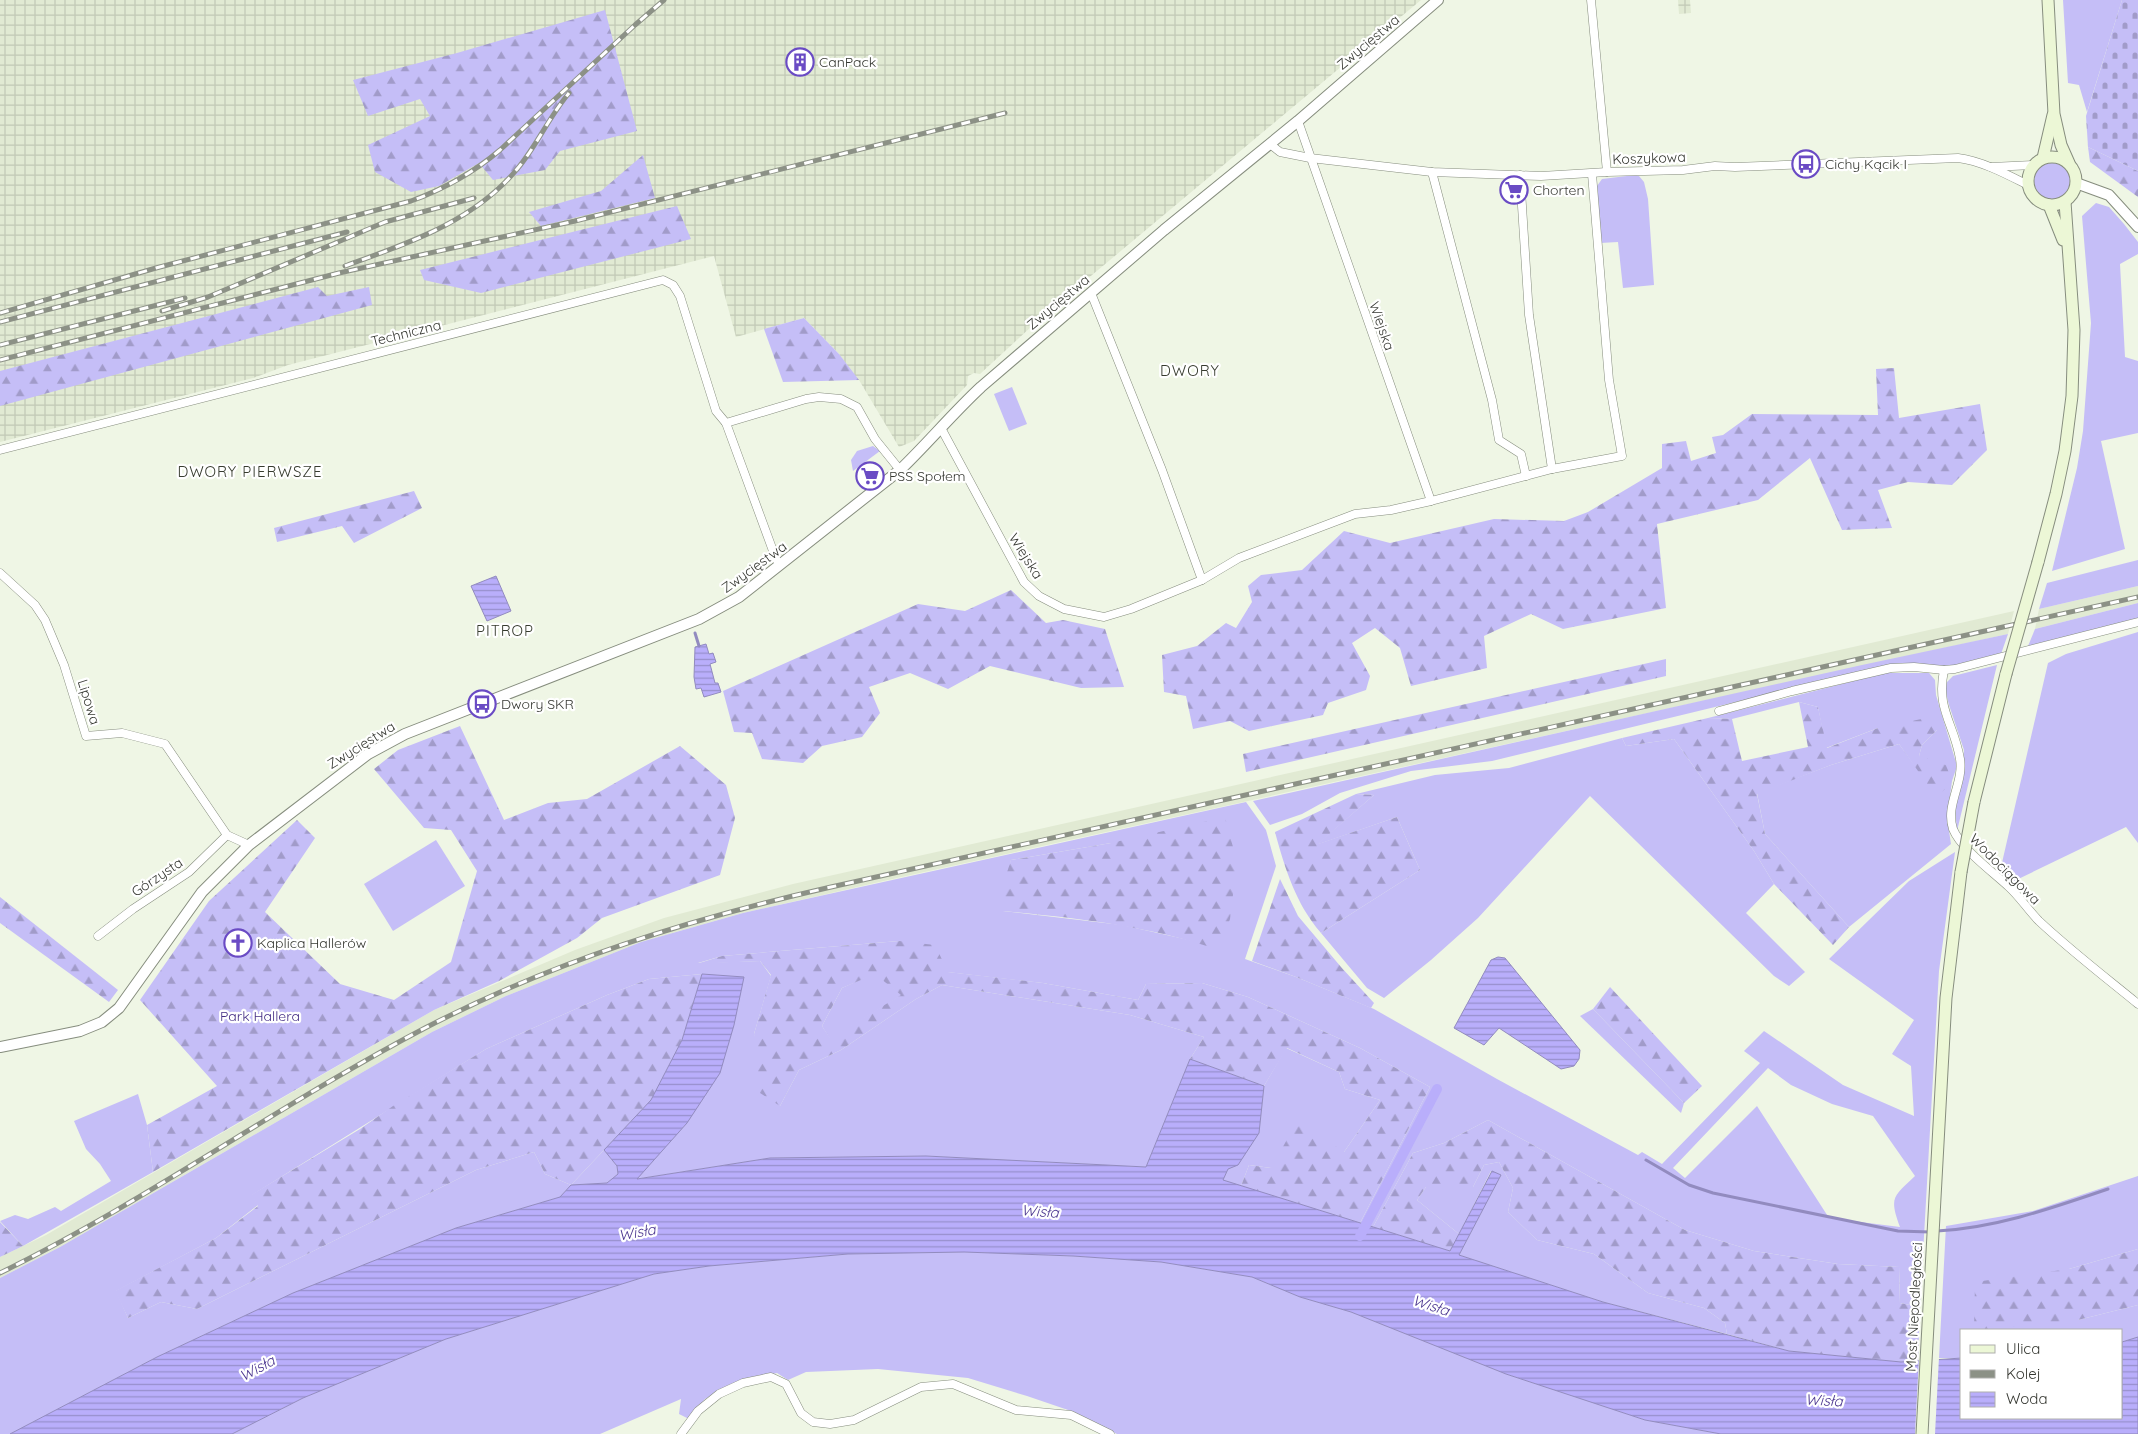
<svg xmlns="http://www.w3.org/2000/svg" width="2138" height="1434" viewBox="0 0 2138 1434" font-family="Quicksand,sans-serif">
<defs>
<pattern id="industrial-grid" width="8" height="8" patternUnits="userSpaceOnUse" patternTransform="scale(1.25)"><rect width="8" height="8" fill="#e1ead3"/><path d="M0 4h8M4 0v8" fill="none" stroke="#c2c9b6"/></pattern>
<pattern id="forest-firs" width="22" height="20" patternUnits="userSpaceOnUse" patternTransform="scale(1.25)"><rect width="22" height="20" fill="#c5bef7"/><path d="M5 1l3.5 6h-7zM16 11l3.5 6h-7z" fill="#a19bc9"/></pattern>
<pattern id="cemetery-stones" width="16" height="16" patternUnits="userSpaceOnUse" patternTransform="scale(1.25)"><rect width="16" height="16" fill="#c5bef7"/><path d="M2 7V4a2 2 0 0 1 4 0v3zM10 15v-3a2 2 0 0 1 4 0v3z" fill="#a19bc9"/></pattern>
<pattern id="water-rules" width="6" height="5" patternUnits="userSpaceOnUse" patternTransform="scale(1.25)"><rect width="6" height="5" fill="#b9aefb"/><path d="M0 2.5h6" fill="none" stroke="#978fcc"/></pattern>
</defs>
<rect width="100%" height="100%" fill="#eff6e5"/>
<g fill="#e1ead3">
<polygon points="2138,586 2138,603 2035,629 2039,609"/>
<polygon points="2014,611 2008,634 897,878 743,913 641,942 506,996 432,1032 60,1247 0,1278 0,1257 46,1235 434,1010 575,950 664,918 793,884"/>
</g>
<g fill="url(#industrial-grid)">
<polygon points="0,0 1421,0 1043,316 980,374 974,373 968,376 967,385 914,441 899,447 859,380 857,380 839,354 804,318 736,337 714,256 288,365 253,378 0,442"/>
<polygon points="1678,0 1690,0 1691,13 1679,14"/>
</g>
<g fill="#c5bef7" fill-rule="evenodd">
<polygon points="2063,0 2122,0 2087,112 2079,85 2068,83"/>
<circle cx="2052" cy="181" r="18"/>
<polygon points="1635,175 1639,176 1644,182 1648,199 1654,285 1623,288 1618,242 1600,243 1597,186 1602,179"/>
<polygon points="2096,203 2109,207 2124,224 2138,242 2138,254 2120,264 2125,357 2138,361 2138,433 2101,441 2125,549 2052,571 2077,468 2083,431 2091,323 2082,216"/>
<polygon points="1012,387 1027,424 1009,431 994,394"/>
<polygon points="873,446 880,451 853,471 851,460 857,451"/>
<polygon points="2138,560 2138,586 2039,609 2047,583"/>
<polygon points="2138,603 2138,624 2026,651 2035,629"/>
<polygon points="2138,632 2138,843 2126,827 2012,882 2001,867 2048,663 2066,654"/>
<polygon points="2008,634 2001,654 1947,667 1892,664 1492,761 1411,771 1340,793 1302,814 1270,825 1253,801 1862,665"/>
<polygon points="1997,665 1957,831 1955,809 1962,779 1964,750 1949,705 1944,685 1953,676"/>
<polygon points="1885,673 1929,673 1935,680 1936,695 1957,766 1952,781 1947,818 1951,844 1849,927 1765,834 1757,793 1831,765 1899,744 1938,797 1919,756 1922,745 1937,730 1878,728 1826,748 1818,707 1799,702 1732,719 1708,718"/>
<polygon points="1622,738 1626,746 1674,739 1754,851 1774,884 1746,913 1805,972 1789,986 1774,976 1590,796 1478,918 1431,960 1384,998 1367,988 1321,933 1420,870 1397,817 1316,845 1374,795 1356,794 1435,775 1509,768"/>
<path d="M 1246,802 L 1266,830 L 1276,866 L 1245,959 L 1296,977 L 1374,1009 L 1497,1079 L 1638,1155 L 1642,1152 L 1662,1164 L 1760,1063 L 1744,1051 L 1764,1031 L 1843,1085 L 1914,1116 L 1911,1066 L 1892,1054 L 1914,1020 L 1829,959 L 1909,881 L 1955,852 L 1939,971 L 1920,1307 L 1900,1303 L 1899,1267 L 1838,1264 L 1754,1251 L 1685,1230 L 1488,1120 L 1444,1143 L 1413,1153 L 1373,1227 L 1360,1223 L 1430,1087 L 1360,1048 L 1248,997 L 1202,983 L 1146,984 L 1138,1000 L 1043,983 L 947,972 L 899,941 L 722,956 L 698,963 L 760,961 L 771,976 L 754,1034 L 780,1106 L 799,1070 L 841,1050 L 916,999 L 942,985 L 1130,1015 L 1204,1037 L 1190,1059 L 1146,1167 L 926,1156 L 770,1158 L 636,1179 L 687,1123 L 744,978 L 702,974 L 649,979 L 607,995 L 486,1049 L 252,1195 L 258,1205 L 216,1238 L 116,1291 L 128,1318 L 161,1302 L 197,1309 L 476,1170 L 534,1152 L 545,1174 L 571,1185 L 604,1150 L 617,1166 L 618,1174 L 607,1183 L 571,1185 L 560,1197 L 456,1228 L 293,1293 L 157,1357 L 10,1434 L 0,1434 L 0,1278 L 60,1247 L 432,1032 L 506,996 L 641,942 L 743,913 ZM 1111,843 L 1219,949 L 1198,942 L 1122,925 L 1003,911 L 1011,860 ZM 1768,1068 L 1791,1085 L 1832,1104 L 1873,1116 L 1915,1176 C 1893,1197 1889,1197 1900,1227 L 1829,1218 L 1757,1106 L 1685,1178 L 1673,1168 Z"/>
<polygon points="436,840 465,886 393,931 364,884"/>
<polygon points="875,973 902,995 830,1039 822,1026 842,988"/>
<polygon points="1593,1009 1684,1103 1681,1113 1580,1016"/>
<polygon points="1286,1048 1339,1072 1345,1089 1380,1100 1344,1152 1271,1168 1249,1165 1241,1186 1222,1180 1228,1169 1259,1133 1264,1086"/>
<polygon points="138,1094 147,1125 153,1172 23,1246 0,1221 15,1215 28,1219 55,1207 61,1211 111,1181 100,1164 86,1149 74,1121"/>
<polygon points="1499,1162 1513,1188 1508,1212 1537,1240 1594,1254 1648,1293 1704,1308 1725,1323 1727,1334 1603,1302 1459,1255 1501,1175 1491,1171 1459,1234 1417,1200 1426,1187 1473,1187 1484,1165"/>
<polygon points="2138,1176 2138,1249 2069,1269 2078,1320 2138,1305 2138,1337 2122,1342 2122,1330 1962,1330 1962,1358 1939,1358 1946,1226 2033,1211"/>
<polygon points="964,1252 1073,1256 1161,1262 1252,1277 1300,1297 1351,1312 1506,1374 1645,1420 1721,1434 1117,1434 1071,1411 1027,1396 968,1378 878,1369 806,1372 788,1380 777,1373 737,1382 705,1399 689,1419 679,1414 681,1399 600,1434 232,1434 303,1398 446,1339 654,1274 709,1266 848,1254"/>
</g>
<g fill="url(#forest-firs)" fill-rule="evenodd">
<polygon points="605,10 637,131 560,151 545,170 493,180 479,163 439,186 411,192 375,172 368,145 430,116 420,99 368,116 353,80 457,53"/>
<polygon points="2088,147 2138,171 2138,197 2090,162"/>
<polygon points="643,155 655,198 541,226 529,212 601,191"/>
<polygon points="677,206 691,239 481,293 424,280 420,270"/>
<polygon points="318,287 327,296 369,287 372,305 0,406 0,371"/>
<polygon points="804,318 839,354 859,380 783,382 764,329"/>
<polygon points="1894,368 1899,418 1980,404 1987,450 1952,485 1908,482 1878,490 1892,528 1842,530 1810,458 1758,500 1657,524 1666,608 1563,629 1531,614 1484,636 1487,668 1411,686 1400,648 1375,628 1352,643 1370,676 1366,690 1328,703 1323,715 1249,731 1230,721 1193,729 1186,696 1164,692 1162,655 1197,646 1226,623 1236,628 1252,602 1248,586 1261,575 1302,570 1344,531 1390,543 1494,519 1564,521 1588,512 1662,468 1662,444 1686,441 1691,461 1716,453 1712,437 1723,435 1752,414 1878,415 1876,369"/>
<polygon points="414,491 422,508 354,543 342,526 277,542 274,528"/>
<polygon points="1011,590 1046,623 1063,620 1105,629 1124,687 1081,688 990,666 948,689 910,673 869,687 880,713 862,737 822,746 803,763 762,759 752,733 734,732 723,691 918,604 965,611"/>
<polygon points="1666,659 1666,676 1246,772 1243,754"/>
<polygon points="1799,702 1818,707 1827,748 1878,728 1931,717 1937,730 1922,745 1919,756 1946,765 1952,781 1937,798 1899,744 1831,765 1757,794 1765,834 1849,927 1833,945 1774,884 1754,851 1674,739 1626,746 1622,738 1708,718 1732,719 1742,761 1808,747"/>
<polygon points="460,726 504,820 548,803 587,799 680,746 726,785 735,818 720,875 602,918 577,938 499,981 434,1010 153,1172 147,1125 217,1086 140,1000 209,901 297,820 315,838 265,912 340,984 394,1000 451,962 477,871 451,830 424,828 374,769 398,750"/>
<path d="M 1356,794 L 1374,795 L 1318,844 L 1397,817 L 1420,870 L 1321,933 C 1296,904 1285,869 1275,832 Z"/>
<path d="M 1225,817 L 1237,862 L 1230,919 L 1219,950 C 1150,926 1076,918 1003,911 L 999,897 L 1011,860 L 1111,843 Z"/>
<polygon points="1280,879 1298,916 1341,967 1374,1003 1371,1008 1296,977 1252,961"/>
<polygon points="0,897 118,990 109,1002 0,923"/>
<path d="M 899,941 L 935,945 L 948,972 L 1043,983 L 1138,1000 L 1146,984 L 1202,983 L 1248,997 L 1360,1048 L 1430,1087 L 1360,1223 L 1241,1186 L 1249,1165 L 1271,1168 L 1298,1120 L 1344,1152 L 1380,1100 L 1345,1089 L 1339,1072 L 1287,1048 L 1264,1086 L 1190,1059 L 1204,1037 L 1130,1015 L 942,985 L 916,999 L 841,1050 L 799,1070 L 780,1106 L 760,1093 L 754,1034 L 771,975 L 760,961 L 696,964 L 722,956 ZM 875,974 L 901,995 L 830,1038 L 822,1026 L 842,988 Z"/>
<polygon points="702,974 682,1040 651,1100 571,1185 545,1174 534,1152 476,1170 197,1309 161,1302 128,1318 115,1291 216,1238 258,1206 251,1195 360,1129 393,1106 486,1049 607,995 649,979"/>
<polygon points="1610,987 1702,1086 1684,1103 1593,1009"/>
<polygon points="1488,1120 1685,1230 1754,1251 1838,1264 1899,1267 1900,1303 1920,1307 1918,1361 1901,1362 1789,1351 1727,1334 1725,1323 1704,1308 1648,1293 1594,1254 1537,1240 1508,1212 1513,1188 1499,1162 1484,1165 1473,1187 1426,1187 1417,1200 1459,1234 1450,1251 1373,1227 1413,1153 1444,1143"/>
<polygon points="0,1222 23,1246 0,1257"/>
<polygon points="2138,1249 2138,1305 2078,1320 1974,1330 1975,1282 2069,1269"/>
</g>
<polygon fill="url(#cemetery-stones)" points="2122,0 2138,0 2138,171 2088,147 2086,116"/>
<g fill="url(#water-rules)" stroke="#928bbf">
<polygon points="496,576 511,611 487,621 471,586"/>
<polygon points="706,644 709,654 713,653 716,662 710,664 715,683 718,683 721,692 704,697 701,688 696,689 694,677 695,647"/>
<polygon points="1498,957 1505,958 1580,1050 1579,1059 1574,1066 1561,1069 1499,1028 1484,1045 1454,1028 1491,960"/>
<polygon points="702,974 744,977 734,1025 720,1073 687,1123 637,1179 770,1158 926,1156 1146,1167 1190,1059 1264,1086 1259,1133 1238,1165 1228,1169 1223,1180 1450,1251 1492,1171 1501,1175 1459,1255 1603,1302 1789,1351 1901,1362 1962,1358 1962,1418 2122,1418 2122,1342 2138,1337 2138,1434 1721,1434 1645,1420 1506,1374 1351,1312 1300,1297 1252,1277 1161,1262 1073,1256 964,1252 848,1254 709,1266 654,1274 446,1339 303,1398 232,1434 10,1434 157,1357 293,1293 456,1228 560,1197 571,1185 607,1183 618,1174 617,1166 604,1150 651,1100 682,1040"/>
</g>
<polygon fill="#eff6e5" points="1939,1357 1935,1434 1915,1434 1919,1358"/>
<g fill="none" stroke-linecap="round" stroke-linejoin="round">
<g stroke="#928bbf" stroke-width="3">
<polyline points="695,633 699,646"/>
<polyline points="1646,1160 1689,1185 1713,1193 1898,1231 1930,1232"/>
<path d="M 1937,1231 C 1996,1228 2052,1208 2108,1189"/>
</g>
<polyline stroke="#b9aefb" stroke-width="10" points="1360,1236 1437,1089"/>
<g stroke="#868d7e" stroke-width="9">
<g id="minor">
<polyline points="1591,0 1607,172"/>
<polyline points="1298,121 1431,501"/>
<path d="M 1270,144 L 1280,152 L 1310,158 L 1432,172 L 1541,176 L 1607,172 L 1683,170 L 1715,166 L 1735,167 L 1958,158 C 1982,161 2006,174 2028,185"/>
<polyline points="1991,167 2033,165"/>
<polyline points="1432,172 1492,400 1499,440 1521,454 1526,476"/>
<polyline points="1520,175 1529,315 1552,469"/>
<polyline points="1091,293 1162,470 1202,580"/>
<polyline points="726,423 776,559 780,565"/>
<polyline points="941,428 1024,582 1039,596 1064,609 1104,617 1131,609 1202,580 1239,558 1355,514 1391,510 1431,501 1552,469 1622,456 1609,380 1592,174"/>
<polyline points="0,450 663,280 673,285 680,296 716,411 726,423 806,399 819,397 841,399 857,407 875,439 900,470"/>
<polyline points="0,573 35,605 45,620 64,665 86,736 122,733 165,744 227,835 249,845"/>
<path d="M 1944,670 C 1936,710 1954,723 1960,759 C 1964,783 1945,805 1953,829 C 1961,849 1993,872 2009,887 C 2020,897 2028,910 2039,921 C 2070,950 2105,977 2138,1004"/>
<polyline points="1719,711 1792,691 1891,668 1914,667 1944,670 1955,669 2138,622"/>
<polyline points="98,936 133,909 189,872 227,835"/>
<polyline points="681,1434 698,1411 719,1394 743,1383 771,1377 786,1384 801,1413 813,1422 830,1424 854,1420 921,1387 953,1384 1016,1410 1071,1415 1110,1434"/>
</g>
</g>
<g stroke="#868d7e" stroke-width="12">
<g id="tertiary">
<polyline points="2076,183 2109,195 2138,227"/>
<path d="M 0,1047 L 80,1031 L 102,1022 L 119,1008 L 202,892 L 249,845 L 368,754 L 405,734 L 699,619 L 739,597 L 900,470 C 928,443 953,413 981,387 L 1164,230 L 1298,121 L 1438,0"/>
</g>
</g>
<g stroke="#868d7e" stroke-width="13">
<g id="secondary">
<polyline points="2048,0 2054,114 2061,145 2069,163"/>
<circle cx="2052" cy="181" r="24"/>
<polyline points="2043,158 2053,115"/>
<polyline points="2049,205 2063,240"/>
<polyline points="2038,562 2056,494 2065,451 2072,396 2074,330 2065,202"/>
<polyline points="1974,802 2006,674"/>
<polyline points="1922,1434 1946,998 1961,872"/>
</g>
</g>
<use href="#minor" stroke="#fff" stroke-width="8"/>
<use href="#tertiary" stroke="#fff" stroke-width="10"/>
<use href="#secondary" stroke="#ecf7d6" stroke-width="11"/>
<g stroke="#8c9186" stroke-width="5">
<g id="rail">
<path d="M 345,266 C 408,243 474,222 518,168 C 537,145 549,117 569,93"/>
<polyline points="162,311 208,297 385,222 474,198"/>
<path d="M 0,313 L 156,268 L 411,201 C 444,189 473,173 500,150 L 635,25 L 664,0"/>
<polyline points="0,322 347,232"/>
<polyline points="0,345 185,298"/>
<polyline points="0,360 339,273 575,221 1005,113"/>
<path d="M 0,1273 C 147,1201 280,1104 425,1028 C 554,961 690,919 831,887 L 2138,597"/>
</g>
</g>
<use href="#rail" stroke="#fff" stroke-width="3" stroke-dasharray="9" stroke-linecap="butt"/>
<g stroke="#868d7e" stroke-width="13" stroke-linecap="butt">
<g id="secondary-bridge">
<polyline points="2006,674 2038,562"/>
<polyline points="1961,872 1974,802"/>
</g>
</g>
<use href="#secondary-bridge" stroke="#ecf7d6" stroke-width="11"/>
</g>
<defs>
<g id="building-ring" transform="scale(1.4375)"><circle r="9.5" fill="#fff" stroke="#6a4bc4" stroke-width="1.5"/><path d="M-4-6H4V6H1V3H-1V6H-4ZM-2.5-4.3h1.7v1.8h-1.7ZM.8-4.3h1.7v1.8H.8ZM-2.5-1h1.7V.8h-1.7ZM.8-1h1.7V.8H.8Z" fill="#6a4bc4"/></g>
<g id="bus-ring" transform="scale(1.4375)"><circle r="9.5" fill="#fff" stroke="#6a4bc4" stroke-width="1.5"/><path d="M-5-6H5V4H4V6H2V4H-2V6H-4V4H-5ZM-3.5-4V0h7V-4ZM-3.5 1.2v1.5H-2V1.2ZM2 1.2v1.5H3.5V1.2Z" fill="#6a4bc4"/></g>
<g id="supermarket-ring" transform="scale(1.4375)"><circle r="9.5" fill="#fff" stroke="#6a4bc4" stroke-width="1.5"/><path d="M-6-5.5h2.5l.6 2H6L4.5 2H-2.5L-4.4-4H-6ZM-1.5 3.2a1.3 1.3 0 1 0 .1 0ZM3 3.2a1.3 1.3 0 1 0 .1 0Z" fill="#6a4bc4"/></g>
<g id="church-ring" transform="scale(1.4375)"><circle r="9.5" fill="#fff" stroke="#6a4bc4" stroke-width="1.5"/><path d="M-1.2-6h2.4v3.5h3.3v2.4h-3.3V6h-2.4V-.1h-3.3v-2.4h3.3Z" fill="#6a4bc4"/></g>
</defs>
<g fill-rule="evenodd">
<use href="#building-ring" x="800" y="62"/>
<use href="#bus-ring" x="1806" y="164"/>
<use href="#supermarket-ring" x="1514" y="190"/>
<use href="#supermarket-ring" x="870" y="476"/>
<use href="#bus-ring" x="482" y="704"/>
<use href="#church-ring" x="238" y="943"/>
</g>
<g text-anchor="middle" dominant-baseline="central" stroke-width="4.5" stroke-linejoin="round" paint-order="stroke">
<g font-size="14" fill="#363832" stroke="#fff">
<text transform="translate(1368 42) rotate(-40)">Zwycięstwa</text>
<text transform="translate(1649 158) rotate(-2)">Koszykowa</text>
<text transform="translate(1058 302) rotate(-40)">Zwycięstwa</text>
<text transform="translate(1382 326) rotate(71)">Wiejska</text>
<text transform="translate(406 333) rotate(-14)">Techniczna</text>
<text transform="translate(1026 556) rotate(58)">Wiejska</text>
<text transform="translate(754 567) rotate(-36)">Zwycięstwa</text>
<text transform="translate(89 702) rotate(73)">Lipowa</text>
<text transform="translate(361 745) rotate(-32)">Zwycięstwa</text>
<text transform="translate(2005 869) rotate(45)">Wodociągowa</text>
<text transform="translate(157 877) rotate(-34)">Górzysta</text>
<text transform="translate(1914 1307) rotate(-87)">Most Niepodległości</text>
</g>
<g font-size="14" fill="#363832" stroke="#fff" text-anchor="start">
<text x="819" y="62">CanPack</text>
<text x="1825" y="164">Cichy Kącik I</text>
<text x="1533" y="190">Chorten</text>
<text x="889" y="476">PSS Społem</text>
<text x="501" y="704">Dwory SKR</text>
<text x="257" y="943">Kaplica Hallerów</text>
</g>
<g font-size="14" fill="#442d84" stroke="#fff">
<text x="260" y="1016">Park Hallera</text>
</g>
<g font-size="15" letter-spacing="1" fill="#373c2f" stroke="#fff">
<text x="1190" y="370">DWORY</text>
<text x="250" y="471">DWORY PIERWSZE</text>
<text x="505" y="630">PITROP</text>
</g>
<g font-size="15" font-style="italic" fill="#4e3991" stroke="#fff">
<text transform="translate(1040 1211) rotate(4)">Wisła</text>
<text transform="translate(637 1232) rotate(-10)">Wisła</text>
<text transform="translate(1431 1305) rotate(18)">Wisła</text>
<text transform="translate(257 1368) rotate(-29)">Wisła</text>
<text transform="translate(1824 1400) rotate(3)">Wisła</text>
</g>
</g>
<rect x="1960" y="1329" width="162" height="90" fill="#ffffff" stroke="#afafad"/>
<rect x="1970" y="1345" width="25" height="8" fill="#ecf7d6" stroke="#afafad"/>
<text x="2006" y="1354" font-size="15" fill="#363832">Ulica</text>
<rect x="1970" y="1370" width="25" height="8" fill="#8c9186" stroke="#afafad"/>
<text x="2006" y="1379" font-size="15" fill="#363832">Kolej</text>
<rect x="1970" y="1392" width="25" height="15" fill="url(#water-rules)" stroke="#afafad"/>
<text x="2006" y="1404" font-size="15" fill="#363832">Woda</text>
</svg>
